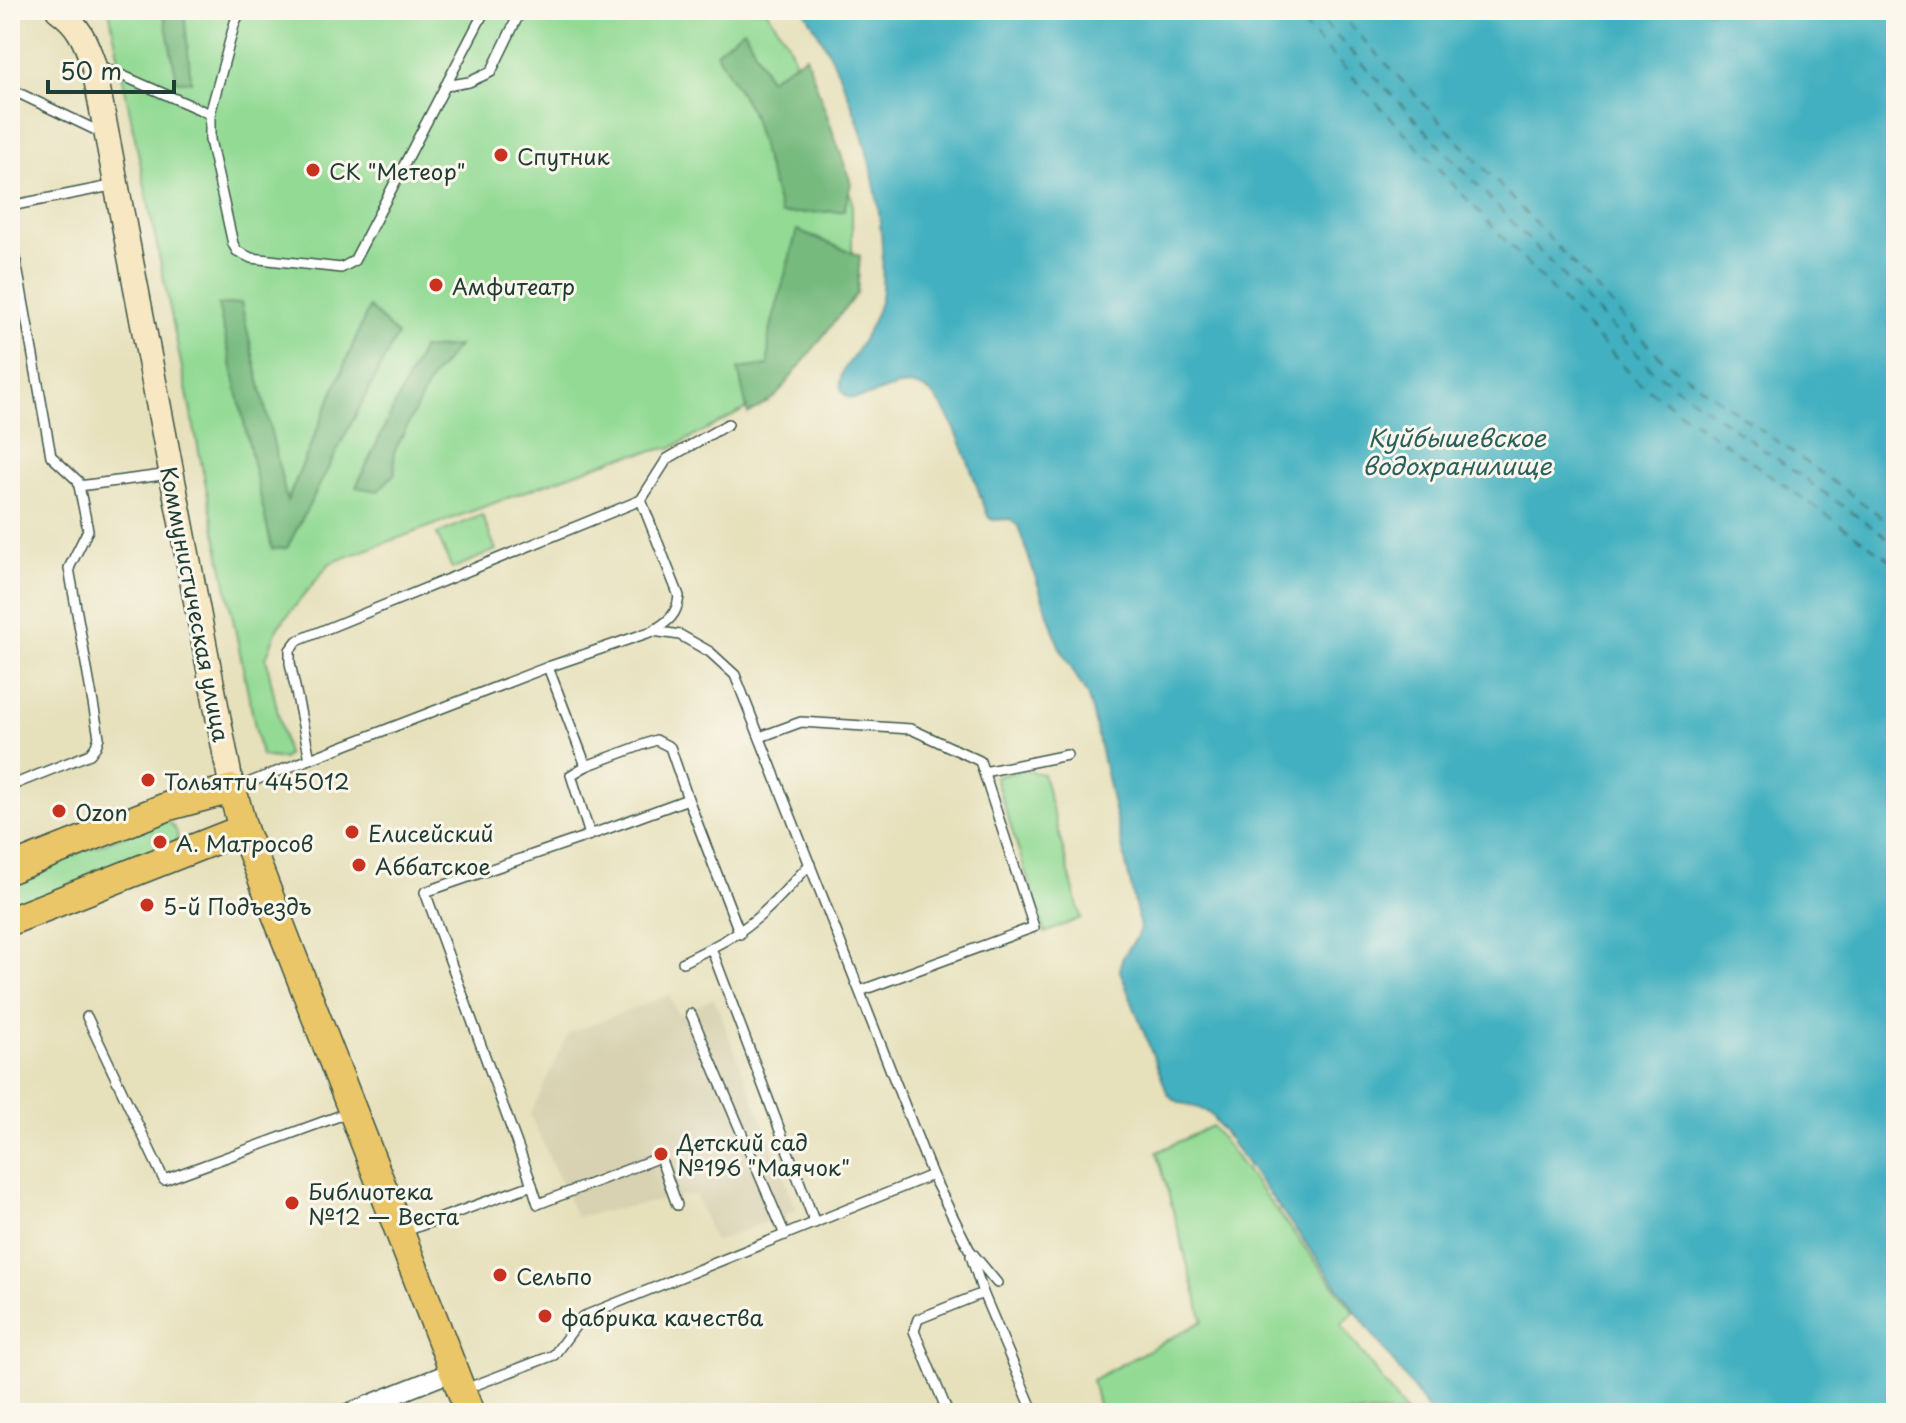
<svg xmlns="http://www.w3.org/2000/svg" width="1906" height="1423" viewBox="0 0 1906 1423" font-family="'Playpen Sans',sans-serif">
<rect width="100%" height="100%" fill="#fbf7ec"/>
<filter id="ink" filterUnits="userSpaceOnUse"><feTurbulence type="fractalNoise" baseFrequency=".0125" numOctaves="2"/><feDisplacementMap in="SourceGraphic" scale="16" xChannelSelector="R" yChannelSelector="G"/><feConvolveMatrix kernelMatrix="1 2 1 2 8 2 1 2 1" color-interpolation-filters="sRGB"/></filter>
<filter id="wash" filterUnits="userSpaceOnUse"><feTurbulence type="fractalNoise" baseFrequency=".006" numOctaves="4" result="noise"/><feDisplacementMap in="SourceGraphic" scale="32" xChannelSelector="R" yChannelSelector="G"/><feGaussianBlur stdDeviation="1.8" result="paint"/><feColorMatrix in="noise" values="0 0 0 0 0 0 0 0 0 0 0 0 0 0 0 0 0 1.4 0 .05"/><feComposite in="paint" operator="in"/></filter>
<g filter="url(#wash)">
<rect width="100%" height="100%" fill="#e6e0bb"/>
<polygon fill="#d8d2b2" points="669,995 678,1015 714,998 797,1210 714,1242 695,1194 576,1217 530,1115 569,1033"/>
<g fill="#93da94" stroke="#598c64" stroke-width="2">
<polygon points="109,10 766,10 787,41 852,199 852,292 771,396 673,447 617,458 330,563 278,627 266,658 287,755 283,759 261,756"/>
<polygon points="482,515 496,550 452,569 437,534"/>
<polygon points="1023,770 1043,774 1081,918 1045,933 995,777"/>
<path d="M 162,821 C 173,822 179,831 177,842 L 10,912 L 10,879 Z"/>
<polygon points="1212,1126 1354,1312 1341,1324 1406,1413 1100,1413 1092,1380 1203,1321 1157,1152"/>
</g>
<g fill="#76ba7e" stroke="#4a7c59" stroke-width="2">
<polygon points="163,10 184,10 191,81 177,81"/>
<polygon points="744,29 769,79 806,56 851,183 844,211 781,214 751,111 716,52"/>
<polygon points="797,230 860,256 857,293 776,396 748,414 738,369 768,365 769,335"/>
<polygon points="241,303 287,501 369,307 397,335 287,548 272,549 218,305"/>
<polygon points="458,346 431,379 394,452 395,473 378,491 356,487 422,349"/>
</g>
<path fill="#42b0c0" stroke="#30767a" stroke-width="2" d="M 804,10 L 1896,10 L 1896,1413 L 1431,1413 L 1211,1115 C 1198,1103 1180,1108 1168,1094 L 1120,971 C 1119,952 1137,946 1140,927 L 1092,710 L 1087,695 L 1059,646 L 1018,526 L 1010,519 L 993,520 L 989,518 C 974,486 953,393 917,386 C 893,381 873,400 850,398 C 842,394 839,387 841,378 C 842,368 852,361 856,352 C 866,335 881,309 882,290 C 887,193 857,91 804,10 Z"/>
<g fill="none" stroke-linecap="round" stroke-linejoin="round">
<g stroke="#2a605e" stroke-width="2" stroke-dasharray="10 8" stroke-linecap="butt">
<polyline points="1290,10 1638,382 1896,564"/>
<polyline points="1312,10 1651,369 1896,544"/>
<polyline points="1336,10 1661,358 1896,527"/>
</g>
</g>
</g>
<g filter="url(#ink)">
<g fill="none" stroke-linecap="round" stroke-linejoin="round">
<g stroke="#3d5548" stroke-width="12">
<g id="lane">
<polyline points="241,10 235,22 210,114 210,140 233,244 237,251 251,258 341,268 354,261 485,10"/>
<polyline points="96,64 210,114"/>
<polyline points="445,86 469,82 491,72 521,10"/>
<polyline points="10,89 104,134"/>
<polyline points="10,206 116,185"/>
<polyline points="10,228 51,456 78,481 88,530 69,568 99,737 96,746 90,754 10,786"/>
<polyline points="79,486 170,474"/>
<path d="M 653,631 C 669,621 677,615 679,596 L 641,500 L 667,459 L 728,424"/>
<polyline points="760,737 801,722 911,729 980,761 1034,927 860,991"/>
<polyline points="310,759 290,663 290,650 297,641 641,500"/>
<polyline points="586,766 656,740 670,747 688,799 590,835"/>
<polyline points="984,772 1067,755"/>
<polyline points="235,788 548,667 653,631 680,635 710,652 735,675 932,1175 969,1249 997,1283"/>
<polyline points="688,799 740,934"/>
<path d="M 810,864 C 775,902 758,924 711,948 L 815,1223"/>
<polyline points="683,962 711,948"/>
<polyline points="691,1014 785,1235"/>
<polyline points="87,1017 164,1180 350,1112"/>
<polyline points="532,1185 538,1204 660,1157 677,1205"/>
<polyline points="403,1232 532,1185 425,892 590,835 571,775 586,766 548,667"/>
<polyline points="983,1293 1034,1413"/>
<polyline points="465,1389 554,1355 582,1317 932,1175"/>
<polyline points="948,1413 914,1331 918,1319 983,1293 971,1256"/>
</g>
</g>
<g stroke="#3d5548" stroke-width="21">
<polyline id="street" points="348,1413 454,1371"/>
</g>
<g stroke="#3d5548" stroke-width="27">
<path id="secondary" d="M 58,10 C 78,24 85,40 93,63 L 232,789"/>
</g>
<g stroke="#3d5548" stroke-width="31">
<g id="primary">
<polyline points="10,869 169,806 232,789 243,829 470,1413"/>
<polyline points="10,921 243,829"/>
</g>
</g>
<use href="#lane" stroke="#fff" stroke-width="9"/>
<use href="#street" stroke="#fff" stroke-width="18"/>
<use href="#secondary" stroke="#f7e8c3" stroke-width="24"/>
<use href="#primary" stroke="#eac669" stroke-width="28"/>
</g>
</g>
<g fill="#c8321e" stroke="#fbf7ec" stroke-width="3">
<circle cx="501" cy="155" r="8"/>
<circle cx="313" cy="170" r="8"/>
<circle cx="436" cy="285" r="8"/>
<circle cx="148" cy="780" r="8"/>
<circle cx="59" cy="811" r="8"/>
<circle cx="352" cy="832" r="8"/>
<circle cx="160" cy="842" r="8"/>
<circle cx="359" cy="865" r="8"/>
<circle cx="147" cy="905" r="8"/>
<circle cx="661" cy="1154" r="8"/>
<circle cx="292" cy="1203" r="8"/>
<circle cx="500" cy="1275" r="8"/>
<circle cx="545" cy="1316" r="8"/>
</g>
<g text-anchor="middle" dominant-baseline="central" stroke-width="6" stroke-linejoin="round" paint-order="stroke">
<g font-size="22" fill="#1f3d34" stroke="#fbf7ec" text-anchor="start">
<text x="517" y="155">Спутник</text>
<text x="329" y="170">СК "Метеор"</text>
<text x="452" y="285">Амфитеатр</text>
<text x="164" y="780">Тольятти 445012</text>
<text x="75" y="811">Ozon</text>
<text x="368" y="832">Елисейский</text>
<text x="176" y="842">А. Матросов</text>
<text x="375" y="865">Аббатское</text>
<text x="163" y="905">5-й Подъездъ</text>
<text x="677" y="1141">Детский сад<tspan x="677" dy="25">№196 "Маячок"</tspan></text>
<text x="308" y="1190">Библиотека<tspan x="308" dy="25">№12 — Веста</tspan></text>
<text x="516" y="1275">Сельпо</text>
<text x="561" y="1316">фабрика качества</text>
</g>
<g font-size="22" fill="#1f3d34" stroke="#fbf7ec">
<text transform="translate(196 604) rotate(79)">Коммунистическая улица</text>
</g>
<g font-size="24" font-style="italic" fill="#2a605e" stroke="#fbf7ec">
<text x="1457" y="437">Куйбышевское<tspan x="1457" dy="28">водохранилище</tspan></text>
</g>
</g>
<rect width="1906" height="1423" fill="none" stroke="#fbf7ec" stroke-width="40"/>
<path d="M48 80v12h126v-12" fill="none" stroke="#1f3d34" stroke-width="4"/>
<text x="60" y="80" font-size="24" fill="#1f3d34" stroke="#fbf7ec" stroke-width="6" paint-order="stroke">50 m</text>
</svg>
